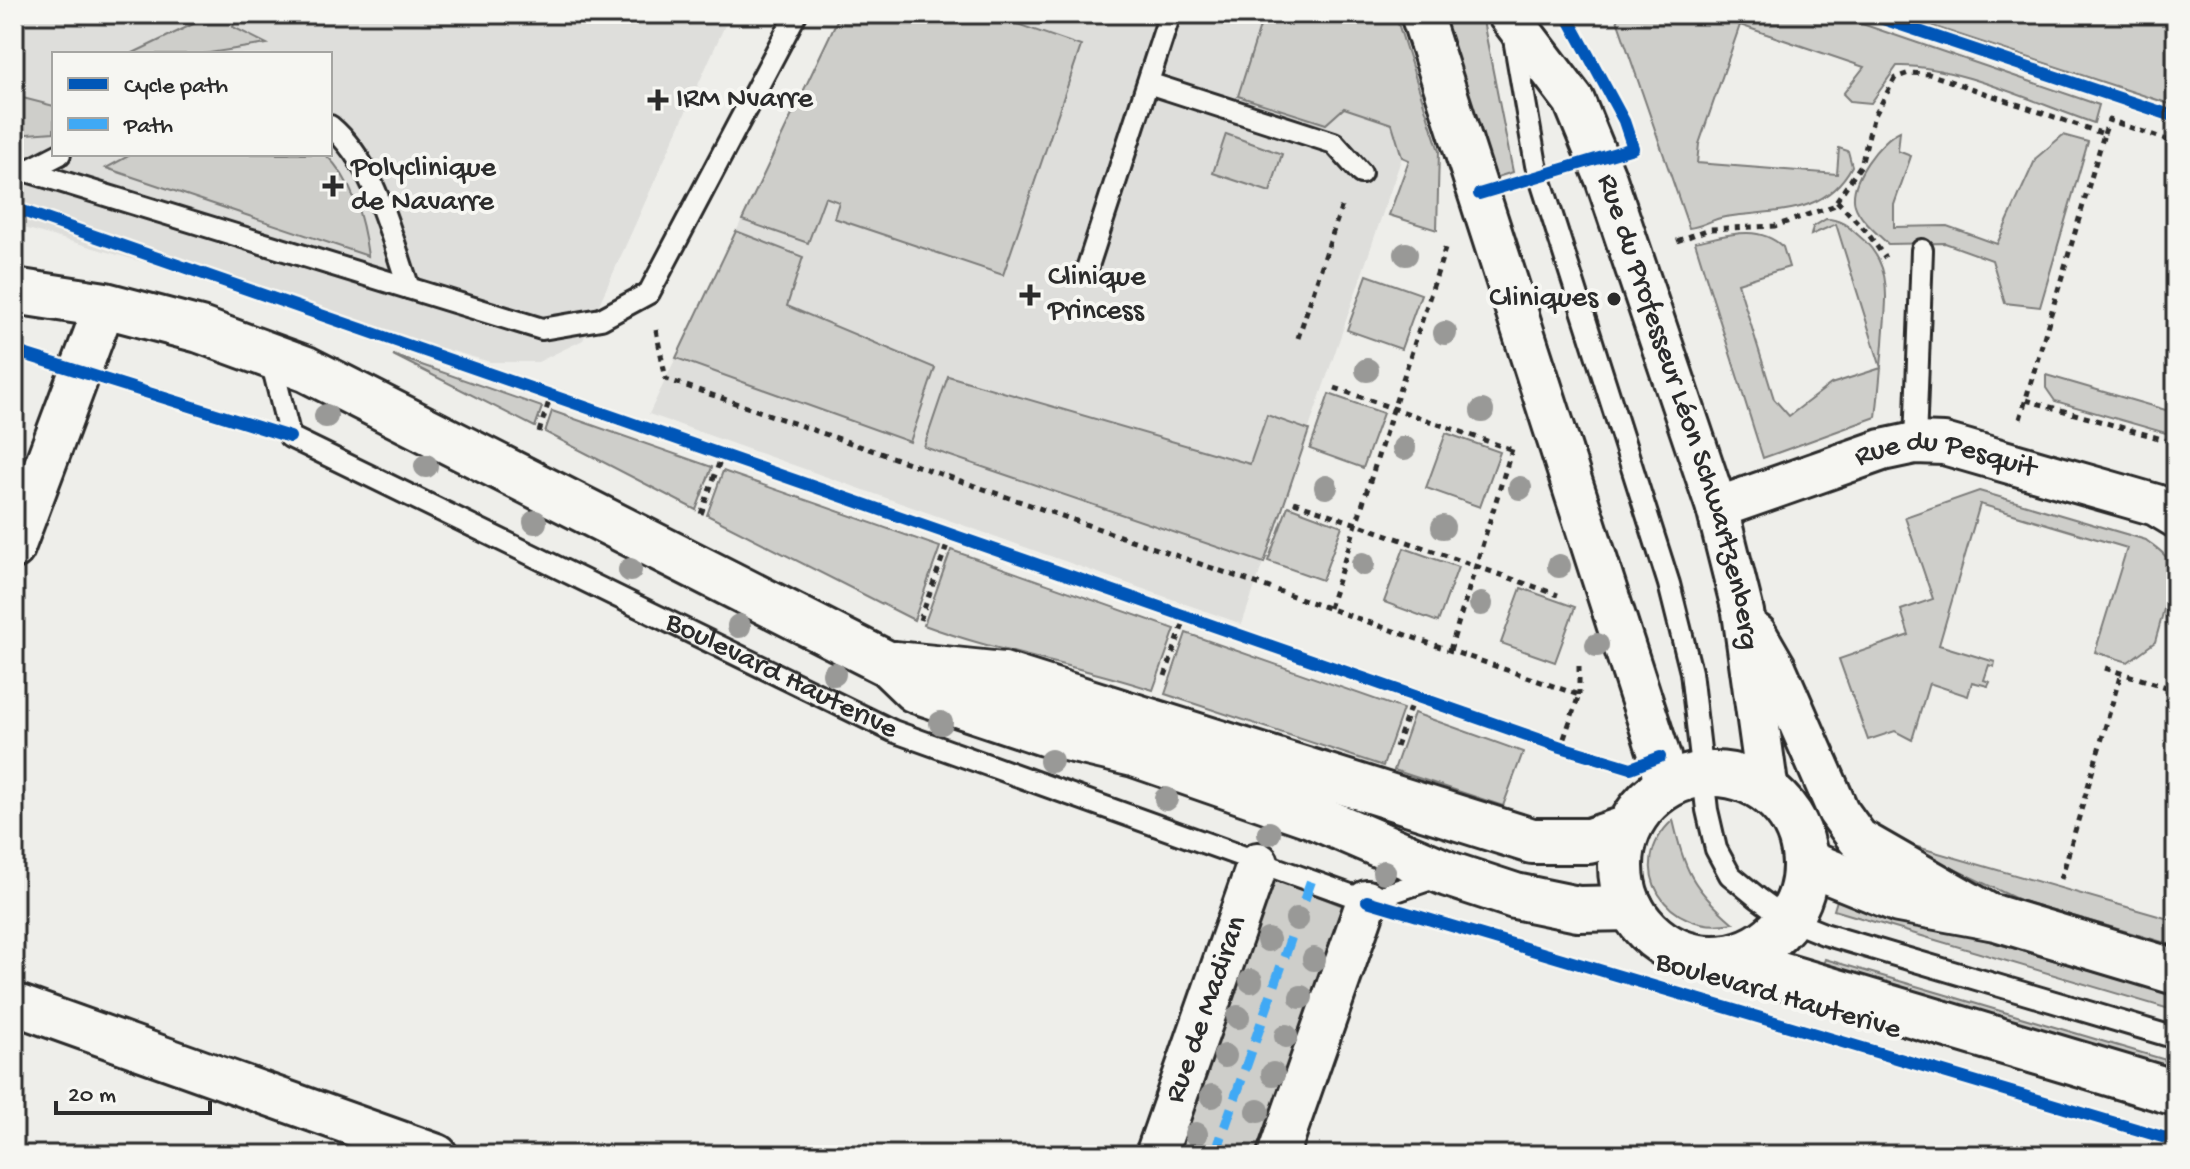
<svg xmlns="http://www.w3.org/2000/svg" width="2190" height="1169" viewBox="0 0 2190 1169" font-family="'Gochi Hand',sans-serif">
<rect width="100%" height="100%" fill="#eeeeea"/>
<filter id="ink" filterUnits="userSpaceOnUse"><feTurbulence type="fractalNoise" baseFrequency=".0125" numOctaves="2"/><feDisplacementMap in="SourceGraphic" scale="16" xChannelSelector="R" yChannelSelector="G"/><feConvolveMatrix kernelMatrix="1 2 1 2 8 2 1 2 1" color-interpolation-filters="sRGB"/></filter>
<g filter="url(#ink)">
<g fill="#dededb" fill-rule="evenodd">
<path d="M 14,14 L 730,14 L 583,340 L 538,362 L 490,362 L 14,225 ZM 54,54 L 330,54 L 330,154 L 54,154 Z"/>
<polygon points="840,14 1357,14 1402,157 1242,624 649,414"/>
</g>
<g fill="#cececa" stroke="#7c7c7a" stroke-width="2">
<polygon points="214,14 237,14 233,27 267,44 203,54 131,54"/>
<polygon points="840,14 988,14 1081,46 1003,275 834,218 839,202 825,197 808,243 742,220"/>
<polygon points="1264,14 1395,14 1439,151 1437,230 1389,215 1409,160 1402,157 1392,124 1344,108 1326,124 1238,96"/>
<polygon points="1438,14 1482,16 1513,172 1488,180"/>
<path d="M 1615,14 L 1833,14 L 2099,105 L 2094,123 C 2038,104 1954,64 1897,66 L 1871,103 L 1850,101 L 1843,94 L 1864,67 L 1740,25 L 1699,144 L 1697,163 L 1837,174 L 1839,148 L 1848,151 L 1852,166 C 1824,218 1773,209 1725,217 C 1712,219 1702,227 1689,228 Z"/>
<polygon points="1896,14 2176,14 2176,106"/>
<polygon points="15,96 54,106 54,132 14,135"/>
<path d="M 1900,131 L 1898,151 L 1911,156 L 1894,205 L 1894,227 L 1947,226 L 1997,244 L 2036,158 L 2063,135 L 2088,142 L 2040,307 L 2005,303 L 1992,260 L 1945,243 L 1888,244 C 1878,234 1859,219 1855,205 C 1848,182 1881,139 1900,131 Z"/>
<polygon points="1226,134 1282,154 1270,192 1213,173"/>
<path d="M 132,154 L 325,154 C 353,180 363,219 368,256 L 106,168 Z"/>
<path d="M 1826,219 C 1840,219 1848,226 1858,235 C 1896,265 1885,303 1883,343 C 1881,368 1879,392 1876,417 L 1763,458 L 1695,242 C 1725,236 1757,223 1783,247 L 1789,267 L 1738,283 L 1774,399 L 1789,416 L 1831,384 L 1881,368 L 1836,224 L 1811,235 L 1813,227 Z"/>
<polygon points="736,231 803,257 787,306 935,368 910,442 676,358"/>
<polygon points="1367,275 1421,294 1401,349 1347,330"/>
<polygon points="393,355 542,407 535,427"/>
<polygon points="2046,375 2176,413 2176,436 2055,401 2046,388"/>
<polygon points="948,376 1250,464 1267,415 1309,430 1264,563 924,447"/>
<polygon points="1329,394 1383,413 1363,468 1310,449"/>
<polygon points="552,411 712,467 696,510 545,432"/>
<polygon points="1446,433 1500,452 1480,507 1426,488"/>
<polygon points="723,471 940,547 914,620 707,515"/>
<path d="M 1979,491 L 2146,540 C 2152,545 2161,550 2166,557 C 2177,572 2160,623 2155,642 L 2128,662 L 2095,652 L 2127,548 L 1980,504 L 1939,645 L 1995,662 L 1994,667 L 1989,665 L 1984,680 L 1990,682 L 1988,686 L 1972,682 L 1968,696 L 1929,683 L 1912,740 L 1895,731 L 1868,740 L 1839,659 L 1909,635 L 1901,610 L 1933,599 L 1905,517 Z"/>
<polygon points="1288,506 1342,526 1322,580 1268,561"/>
<polygon points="1404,548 1458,567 1438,622 1384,602"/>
<path d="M 951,550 L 1175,629 L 1153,690 C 1078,665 999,653 924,625 Z"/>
<polygon points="1521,588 1575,607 1555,662 1501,643"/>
<polygon points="1186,633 1403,709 1383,766 1165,694"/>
<polygon points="1414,713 1523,752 1503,806 1394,770"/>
<path d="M 1673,820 C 1685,871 1692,888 1733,923 C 1666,937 1622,866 1673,820 Z"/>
<polygon points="1893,840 2176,921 2176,946 2019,900"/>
<polygon points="1266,876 1351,909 1265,1155 1168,1155"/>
<polygon points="1838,897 2176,996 2176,1011 1834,910"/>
<polygon points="1825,959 2176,1063 2176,1077 1821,972"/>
</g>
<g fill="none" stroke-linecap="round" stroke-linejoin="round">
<g stroke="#2b2b2b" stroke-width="26">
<g id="service">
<polyline points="1513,33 1536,165 1669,584 1691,672 1707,810 1716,849 1730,875 1758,898 1787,919 1824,934 2176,1038"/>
<polyline points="1148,83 1334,143 1361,173"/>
<path d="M 330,126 C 375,163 390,234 409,288"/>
<polyline points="14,167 542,329 601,319 649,293 796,14"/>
<polyline points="27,171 60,154"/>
<polyline points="1087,269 1170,14"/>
<path id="s1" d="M 270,356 L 290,437 L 893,731 L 1367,901 L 1440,876"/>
<polyline points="1915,443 1922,250"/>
</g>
</g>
<g stroke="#2b2b2b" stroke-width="46">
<g id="minor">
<polyline points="1421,14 1660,757 1664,787"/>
<path id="s2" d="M 1508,14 L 1574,101 L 1606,179 L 1717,508 L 1743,612 L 1768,792"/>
<path id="s3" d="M 1717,508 L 1882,450 L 1915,443 L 1944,444 L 2156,505 L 2176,517"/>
<polyline points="14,548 105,305"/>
<polyline points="1756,634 1775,667 1838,811 1858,839 1985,912"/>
<polyline points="14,1004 437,1155"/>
<path id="s4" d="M 1156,1155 L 1258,863"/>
<polyline points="1278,1155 1367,901"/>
</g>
</g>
<g stroke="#2b2b2b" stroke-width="50">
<g id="tertiary">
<polyline points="14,291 105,305 200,330 306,369 888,664 915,690 1044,733 1134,754 1313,816 1448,874 1515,896 1578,909 1631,908"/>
<polyline points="895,664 1003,675 1532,841 1589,841 1628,828"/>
<circle cx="1713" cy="866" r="92"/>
<polyline points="1805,862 1899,900 1996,918 2176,972"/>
<polyline points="1723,958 2176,1093"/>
</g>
</g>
<g stroke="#2b2b2b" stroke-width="5" stroke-dasharray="6 6" stroke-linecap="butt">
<polyline points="2104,134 2109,120 2176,143"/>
<polyline points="1837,201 1867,232 1885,258"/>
<polyline points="1677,241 1709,229 1775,226 1833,206 1861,165 1873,119 1895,78 1909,73 1929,74 2104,134 2020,419"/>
<polyline points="656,330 666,379 1579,695 1561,747"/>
<polyline points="1298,338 1342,205"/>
<polyline points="1335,388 1510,449"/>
<polyline points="2026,400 2176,443"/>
<polyline points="539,432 551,395"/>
<polyline points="1294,502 1558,595"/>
<polyline points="701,514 722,455"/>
<polyline points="1329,608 1446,246"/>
<polyline points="920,620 951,534"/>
<polyline points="1450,650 1512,449"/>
<polyline points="1579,666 1579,695"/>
<polyline points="2105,668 2176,690"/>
<polyline points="1165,676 1186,616"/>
<polyline points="2172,689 2176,675"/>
<polyline points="1396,747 1414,696"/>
<polyline points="2061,879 2121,673"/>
</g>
<use href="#service" stroke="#f6f6f2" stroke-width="20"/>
<use href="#minor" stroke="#f6f6f2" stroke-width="40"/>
<use href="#tertiary" stroke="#f6f6f2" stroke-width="44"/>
<polyline stroke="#3fa9f5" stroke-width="10" stroke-dasharray="20 10" stroke-linecap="butt" points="1215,1155 1311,881"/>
<g stroke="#f6f6f2" stroke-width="17">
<g id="cycleway">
<polyline points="1868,14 2176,117"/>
<polyline points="1479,194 1633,148 1624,121 1566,14"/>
<polyline points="14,208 1561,747 1631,768 1660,757"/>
<polyline points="14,351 290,437"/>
<polyline points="1367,901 2176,1141"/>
</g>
</g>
<use href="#cycleway" stroke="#0057b8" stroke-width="12"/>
</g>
<g fill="#999997">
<circle cx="1406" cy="254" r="12"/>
<circle cx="1445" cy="333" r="12"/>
<circle cx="1367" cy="370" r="12"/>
<circle cx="1482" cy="411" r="12"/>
<circle cx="326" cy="416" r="12"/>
<circle cx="1404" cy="448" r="12"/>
<circle cx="426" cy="466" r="12"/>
<circle cx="1326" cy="487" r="12"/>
<circle cx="1520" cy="488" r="12"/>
<circle cx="535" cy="522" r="12"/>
<circle cx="1443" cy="527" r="12"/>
<circle cx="1363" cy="564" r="12"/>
<circle cx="1559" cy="566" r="12"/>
<circle cx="630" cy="570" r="12"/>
<circle cx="1481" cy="604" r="12"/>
<circle cx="739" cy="626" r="12"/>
<circle cx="1597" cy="645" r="12"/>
<circle cx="834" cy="674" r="12"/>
<circle cx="941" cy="723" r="12"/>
<circle cx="1051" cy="761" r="12"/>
<circle cx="1166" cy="799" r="12"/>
<circle cx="1269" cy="833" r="12"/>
<circle cx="1384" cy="872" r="12"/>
<circle cx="1297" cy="919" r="12"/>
<circle cx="1268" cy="940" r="12"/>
<circle cx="1314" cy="959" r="12"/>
<circle cx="1251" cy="981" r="12"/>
<circle cx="1301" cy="997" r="12"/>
<circle cx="1238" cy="1017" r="12"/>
<circle cx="1286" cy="1036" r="12"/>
<circle cx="1225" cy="1056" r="12"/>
<circle cx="1273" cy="1074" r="12"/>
<circle cx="1212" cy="1096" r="12"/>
<circle cx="1258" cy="1111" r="12"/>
<circle cx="1196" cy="1134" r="12"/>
</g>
</g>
<g fill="#2b2b2b" stroke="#f6f6f2" stroke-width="3">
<path d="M654 88h8v8h8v8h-8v8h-8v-8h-8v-8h8z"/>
<path d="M329 174h8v8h8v8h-8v8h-8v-8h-8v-8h8z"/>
<path d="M1026 283h8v8h8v8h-8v8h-8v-8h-8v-8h8z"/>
<circle cx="1614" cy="299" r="8"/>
</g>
<g text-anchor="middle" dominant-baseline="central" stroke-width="8" stroke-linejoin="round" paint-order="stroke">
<g font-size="30" fill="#2b2b2b" stroke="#f6f6f2" text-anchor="start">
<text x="676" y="100">IRM Nvarre</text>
<text x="351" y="169">Polyclinique<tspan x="351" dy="34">de Navarre</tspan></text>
<text x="1048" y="278">Clinique<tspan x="1048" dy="34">Princess</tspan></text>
<text x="1598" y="299" text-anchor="end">Cliniques</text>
</g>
<g font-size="30" fill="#2b2b2b" stroke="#f6f6f2">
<text stroke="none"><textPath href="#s2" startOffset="438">Rue du Professeur Léon Schwartzenberg</textPath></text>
<text stroke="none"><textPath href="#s3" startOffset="240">Rue du Pesquit</textPath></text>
<text stroke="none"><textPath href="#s1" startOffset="630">Boulevard Hauterive</textPath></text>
<text transform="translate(1778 997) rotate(16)">Boulevard Hauterive</text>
<text stroke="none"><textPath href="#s4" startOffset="154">Rue de Madiran</textPath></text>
</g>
</g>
<rect width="2190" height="1169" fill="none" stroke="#f6f6f2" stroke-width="48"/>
<rect x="24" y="24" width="2142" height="1121" fill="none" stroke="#2b2b2b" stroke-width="3" filter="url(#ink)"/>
<rect x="52" y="52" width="280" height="104" fill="#f6f6f2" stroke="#a5a5a2" stroke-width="2"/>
<rect x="68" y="78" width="40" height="12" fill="#0057b8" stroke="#a5a5a2" stroke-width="2"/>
<text x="124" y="92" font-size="24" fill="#2b2b2b">Cycle path</text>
<rect x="68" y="118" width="40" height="12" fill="#3fa9f5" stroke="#a5a5a2" stroke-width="2"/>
<text x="124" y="132" font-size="24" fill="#2b2b2b">Path</text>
<path d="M56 1101v12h154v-12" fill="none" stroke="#2b2b2b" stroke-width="4"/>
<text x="68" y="1101" font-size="24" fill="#2b2b2b" stroke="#f6f6f2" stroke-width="6" paint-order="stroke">20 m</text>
</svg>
